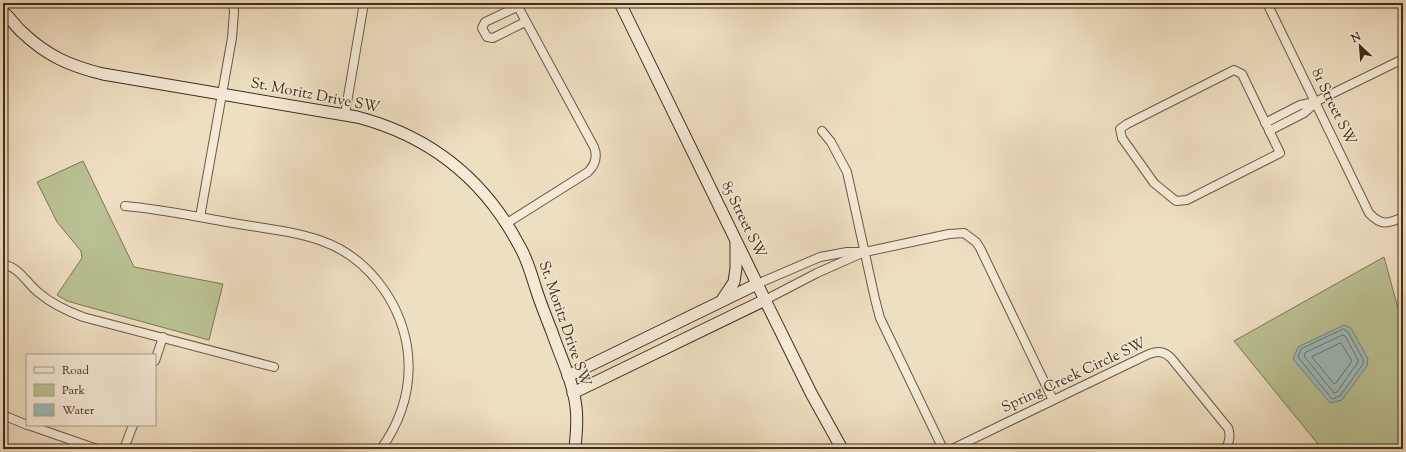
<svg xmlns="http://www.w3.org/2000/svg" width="1406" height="452" viewBox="0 0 1406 452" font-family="'Sorts Mill Goudy',serif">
<rect width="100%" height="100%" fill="#efdfc2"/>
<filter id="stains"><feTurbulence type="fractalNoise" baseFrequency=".005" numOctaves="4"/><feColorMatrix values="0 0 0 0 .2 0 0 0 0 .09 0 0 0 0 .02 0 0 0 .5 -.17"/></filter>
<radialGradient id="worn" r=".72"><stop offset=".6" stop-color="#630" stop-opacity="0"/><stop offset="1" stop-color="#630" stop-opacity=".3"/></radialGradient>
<g fill="#bac193" stroke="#7e7654">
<polygon points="83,161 134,267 223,284 209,340 92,308 67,301 57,295 82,258 81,251 57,222 37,182"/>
<polygon points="1384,257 1399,312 1403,311 1403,449 1322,449 1234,341"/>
</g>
<polygon fill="#9cbbbb" stroke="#788179" points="1344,325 1351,328 1368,359 1367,366 1342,400 1330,403 1293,359 1298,347"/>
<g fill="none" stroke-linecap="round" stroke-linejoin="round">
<g stroke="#6f7368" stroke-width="1">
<polygon points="1344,329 1348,332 1363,359 1363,364 1340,396 1332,399 1298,357 1301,349"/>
<polygon points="1343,335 1345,336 1358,360 1358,362 1337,392 1334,393 1304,356 1305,353"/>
<polygon points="1341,343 1352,361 1336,383 1334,384 1312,357"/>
</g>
<g stroke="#6d5841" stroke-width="10">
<g id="street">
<path d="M 1267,3 L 1369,213 C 1381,226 1388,224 1403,217"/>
<polyline points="517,7 485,22 482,28 487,37 493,38 525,22"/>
<polygon points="1234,70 1242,74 1280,153 1187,200 1176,201 1154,183 1122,138 1120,129 1127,124"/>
<polyline points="345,114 364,3"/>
<polyline points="1265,123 1300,105 1315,102 1403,59"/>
<polyline points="822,131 831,142 847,172 875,299 880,318 943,449"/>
<polyline points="1269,131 1304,113 1315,103"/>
<path d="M 125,206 C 161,209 197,217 233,223 C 262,228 294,231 322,241 C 367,257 399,300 407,346 C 413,385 403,418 381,449"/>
<polyline points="200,217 232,38 234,12 233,3"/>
<path d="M 507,223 L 588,172 C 595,165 598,157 594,147 L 516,3"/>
<path d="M 3,265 C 19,266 27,284 39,293 C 52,304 67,311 83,317 L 274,367"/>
<polyline points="757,284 820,257 847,252 865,252 949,234 964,233 976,242 980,248 1053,400"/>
<polyline points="765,300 817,273 862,253"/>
<polyline points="155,361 163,337"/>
<polyline points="3,415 27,425"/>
<polyline points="28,425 97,449"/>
<polyline points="124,449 133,425"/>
<path d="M 952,449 L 1149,354 C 1158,351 1164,351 1171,358 L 1228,428 C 1231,434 1229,443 1226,449"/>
</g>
</g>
<g stroke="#422b16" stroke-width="13">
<g id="secondary">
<polyline points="620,3 765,300 811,393 842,449"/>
<path d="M 3,12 C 10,17 15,26 22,32 C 47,56 70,66 103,74 L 357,117 C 430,136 485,180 520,247 C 527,259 531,273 535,286 C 540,302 546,317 552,332 C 560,356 573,381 576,407 C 578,421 576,435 575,449"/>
<polyline points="722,300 734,282 736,268 736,243"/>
<polyline points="568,376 757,284"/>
<polyline points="573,393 765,300"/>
</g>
</g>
<use href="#street" stroke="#f5ead7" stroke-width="8"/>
<use href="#secondary" stroke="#f5ead7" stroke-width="11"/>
</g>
<g text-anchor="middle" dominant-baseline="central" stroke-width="3" stroke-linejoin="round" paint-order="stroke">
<g font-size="15" fill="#422b16" stroke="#f5ead7">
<text transform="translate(315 96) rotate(11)">St. Moritz Drive SW</text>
<text transform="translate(1333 107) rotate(64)">81 Street SW</text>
<text transform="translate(743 220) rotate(64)">85 Street SW</text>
<text transform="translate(564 324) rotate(71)">St. Moritz Drive SW</text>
<text transform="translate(1074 376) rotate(-25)">Spring Creek Circle SW</text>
</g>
</g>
<rect width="1406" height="452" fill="none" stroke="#efdfc2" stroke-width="16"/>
<rect x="4" y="4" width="1398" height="444" fill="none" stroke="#422b16" stroke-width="2"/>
<rect x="8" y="8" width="1390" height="436" fill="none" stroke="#422b16"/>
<rect x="26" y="354" width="130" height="72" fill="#f5ead7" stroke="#ad9e8a"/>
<rect x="34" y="367" width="20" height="6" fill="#f5ead7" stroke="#ad9e8a"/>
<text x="62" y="374" font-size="12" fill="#422b16">Road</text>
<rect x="34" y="384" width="20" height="12" fill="#bac193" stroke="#ad9e8a"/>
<text x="62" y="394" font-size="12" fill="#422b16">Park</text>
<rect x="34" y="404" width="20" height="12" fill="#9cbbbb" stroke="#ad9e8a"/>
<text x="62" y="414" font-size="12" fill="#422b16">Water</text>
<g transform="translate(1360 46) rotate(334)" stroke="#f5ead7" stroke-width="3" paint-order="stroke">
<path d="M0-3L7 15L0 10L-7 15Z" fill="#422b16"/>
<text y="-6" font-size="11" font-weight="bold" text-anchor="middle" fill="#422b16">N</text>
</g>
<rect width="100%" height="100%" filter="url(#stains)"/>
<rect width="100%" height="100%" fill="url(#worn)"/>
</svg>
